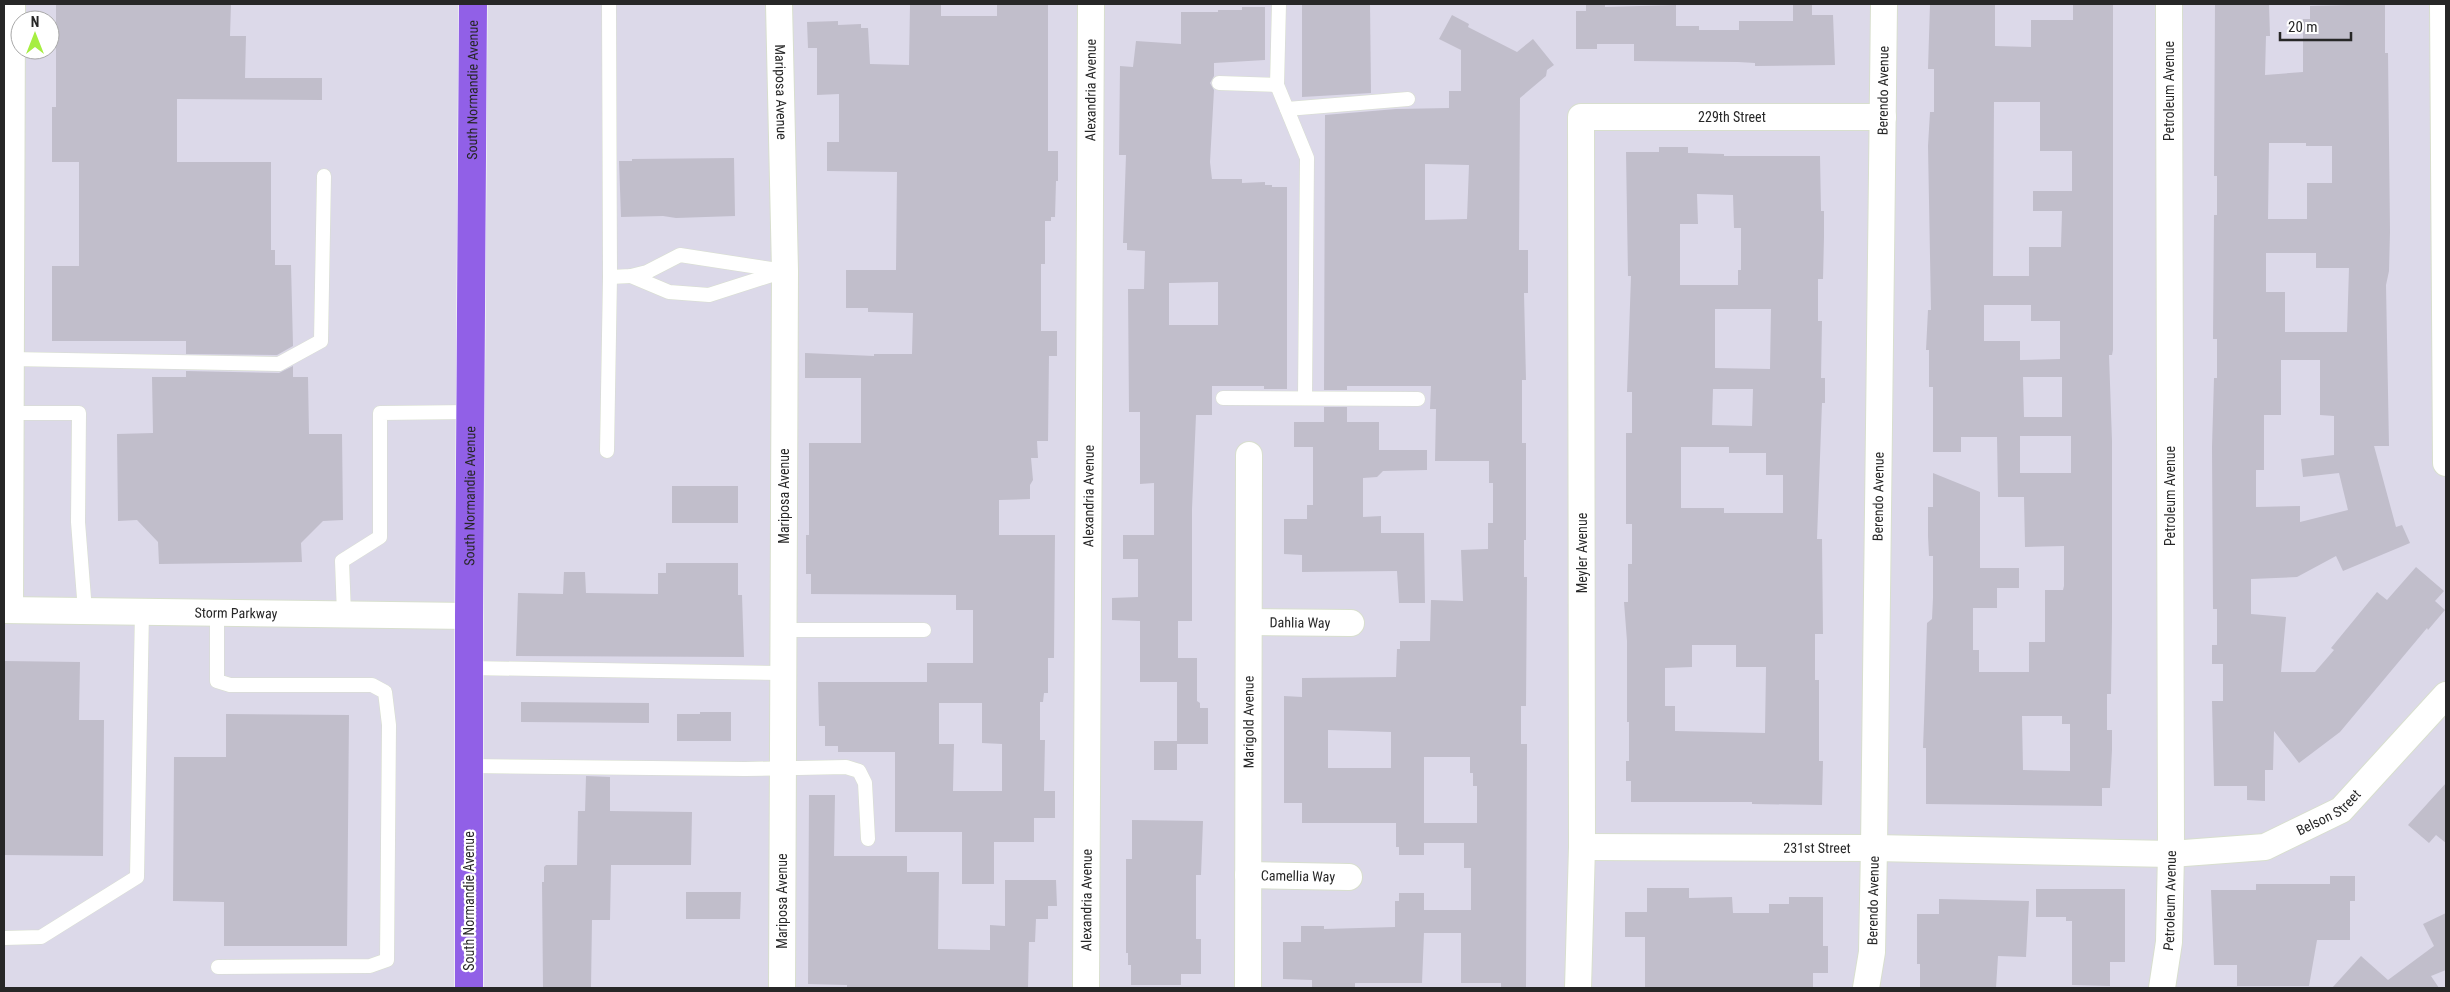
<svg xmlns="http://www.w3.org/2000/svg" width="2450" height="992" viewBox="0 0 2450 992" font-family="'Roboto Condensed',sans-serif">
<rect width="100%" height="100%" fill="#dcd9e9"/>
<g fill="#c1becb" fill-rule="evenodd">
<polygon points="56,4 231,4 230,36 246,36 245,78 322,78 322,100 177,99 177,162 271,162 271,250 275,250 275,265 291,265 293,346 277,355 186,354 186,341 52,341 52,266 79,266 79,162 52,162 52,107 56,107"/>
<path d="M 910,4 L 941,4 L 941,16 L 997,16 L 997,4 L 1048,4 L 1048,151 L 1058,151 L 1058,181 L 1056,181 L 1055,217 L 1051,217 L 1051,221 L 1045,221 L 1045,264 L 1041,264 L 1041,331 L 1057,331 L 1057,356 L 1049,356 L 1048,441 L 1037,441 L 1038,458 L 1031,458 L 1033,480 L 1030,485 L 1030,499 L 999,500 L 999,535 L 1055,535 L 1054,658 L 1048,658 L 1048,693 L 1044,693 L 1043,702 L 1040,702 L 1040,740 L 1045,740 L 1044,791 L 1055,791 L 1055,818 L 1034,818 L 1034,842 L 994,842 L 994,884 L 962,884 L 962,832 L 895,832 L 895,752 L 838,752 L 838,746 L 825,746 L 825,726 L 819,726 L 818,682 L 927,682 L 927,663 L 973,663 L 973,610 L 956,610 L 956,595 L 811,594 L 811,574 L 806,574 L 806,535 L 809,535 L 809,443 L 861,443 L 861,378 L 805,378 L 805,353 L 874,356 L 874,354 L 912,354 L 913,313 L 868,312 L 868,308 L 846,308 L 846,270 L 896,270 L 897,172 L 827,171 L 827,142 L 839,142 L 839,94 L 817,95 L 817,48 L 808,48 L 807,22 L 838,21 L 838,25 L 861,24 L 861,28 L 868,28 L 870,64 L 909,65 ZM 939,703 L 982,703 L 982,743 L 1002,744 L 1002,791 L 953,791 L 954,744 L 939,744 Z"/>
<polygon points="1302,4 1370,4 1371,93 1302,97"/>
<polygon points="1586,4 1605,4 1605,7 1676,5 1676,26 1699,26 1699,30 1739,30 1739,21 1793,21 1793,4 1812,4 1812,15 1833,15 1835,65 1755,66 1755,63 1738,62 1634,61 1634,44 1597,44 1597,49 1576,49 1576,11 1586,11"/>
<path d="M 1930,4 L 1995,4 L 1995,46 L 2031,47 L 2031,20 L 2073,20 L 2073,4 L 2113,4 L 2113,350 L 2112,355 L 2109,355 L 2112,441 L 2112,622 L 2111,694 L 2107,694 L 2107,730 L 2112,730 L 2112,750 L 2110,788 L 2102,788 L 2102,806 L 1926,804 L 1926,748 L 1923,748 L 1924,721 L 1927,623 L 1932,619 L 1933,598 L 1933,556 L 1929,556 L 1928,536 L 1928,507 L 1933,507 L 1933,473 L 1980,492 L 1980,568 L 2019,568 L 2019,588 L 1997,588 L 1997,608 L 1973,608 L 1973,650 L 1979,650 L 1979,672 L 2029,672 L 2029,642 L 2045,642 L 2045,590 L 2063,590 L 2064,586 L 2064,546 L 2025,547 L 2024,497 L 1998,497 L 1997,437 L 1961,437 L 1961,452 L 1933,452 L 1933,387 L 1929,387 L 1929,350 L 1926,350 L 1928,310 L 1931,310 L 1928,146 L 1930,112 L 1934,112 L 1934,69 L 1928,69 ZM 1994,102 L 2040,102 L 2040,151 L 2072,151 L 2072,191 L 2033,191 L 2033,211 L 2062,211 L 2061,247 L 2029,247 L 2029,276 L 1993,276 ZM 1984,305 L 2031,305 L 2031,321 L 2060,321 L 2060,359 L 2020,360 L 2020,341 L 1984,341 ZM 2023,377 L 2062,377 L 2062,417 L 2024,417 ZM 2020,436 L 2071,436 L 2071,473 L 2020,473 ZM 2022,716 L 2062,716 L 2062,724 L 2070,724 L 2070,771 L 2023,770 Z"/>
<path d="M 2215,4 L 2269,4 L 2270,36 L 2266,36 L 2265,75 L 2303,72 L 2303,19 L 2310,19 L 2310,6 L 2385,4 L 2385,53 L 2388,53 L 2390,232 L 2389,271 L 2386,285 L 2389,446 L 2374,446 L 2396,527 L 2402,525 L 2410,543 L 2343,571 L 2336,556 L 2297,577 L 2251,579 L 2251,614 L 2286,617 L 2281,672 L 2315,672 L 2334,650 L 2331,648 L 2377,592 L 2387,600 L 2416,567 L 2444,591 L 2435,601 L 2445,610 L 2428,630 L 2427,628 L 2340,732 L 2299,763 L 2274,731 L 2273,770 L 2265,770 L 2265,801 L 2247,800 L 2247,786 L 2214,786 L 2212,701 L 2223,701 L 2223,664 L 2212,664 L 2212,645 L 2217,645 L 2217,609 L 2213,609 L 2212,447 L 2214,378 L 2217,378 L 2217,339 L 2213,339 L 2214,215 L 2217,215 L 2217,176 L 2214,176 ZM 2269,143 L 2306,143 L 2306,146 L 2332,146 L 2332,183 L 2307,183 L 2307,219 L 2268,219 ZM 2266,253 L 2316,253 L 2316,268 L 2349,268 L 2347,332 L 2285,332 L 2285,292 L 2266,292 ZM 2281,360 L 2320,360 L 2320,415 L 2334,416 L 2334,455 L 2301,459 L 2303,477 L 2339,473 L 2348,510 L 2300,522 L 2300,506 L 2256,507 L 2256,470 L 2264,470 L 2264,415 L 2281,415 Z"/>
<path d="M 1242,7 L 1265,7 L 1265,60 L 1214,63 L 1214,76 L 1210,83 L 1214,90 L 1210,162 L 1212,179 L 1242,179 L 1242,183 L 1265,182 L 1265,185 L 1272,185 L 1272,187 L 1287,187 L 1287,389 L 1264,389 L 1264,386 L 1212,386 L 1212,415 L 1196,415 L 1192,509 L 1192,621 L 1178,621 L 1178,658 L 1197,658 L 1197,701 L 1200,703 L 1200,708 L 1208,708 L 1208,744 L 1177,744 L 1177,682 L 1140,682 L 1140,621 L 1112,620 L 1112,598 L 1138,597 L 1138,559 L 1123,559 L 1123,535 L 1154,535 L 1154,483 L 1140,484 L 1140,412 L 1129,412 L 1128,289 L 1144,289 L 1145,251 L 1127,250 L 1127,243 L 1123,243 L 1126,155 L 1119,155 L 1120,66 L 1133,67 L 1136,41 L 1181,44 L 1181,12 L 1218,12 L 1218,10 L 1242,10 ZM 1218,282 L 1218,325 L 1169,325 L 1169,283 Z"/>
<path d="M 1452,15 L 1469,24 L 1468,27 L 1517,52 L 1533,39 L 1554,65 L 1547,70 L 1546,76 L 1520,98 L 1519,250 L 1528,250 L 1528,293 L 1524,293 L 1526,380 L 1522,380 L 1522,443 L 1526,443 L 1526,540 L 1524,540 L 1524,577 L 1527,577 L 1526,706 L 1521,706 L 1521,744 L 1527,744 L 1526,988 L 1501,988 L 1501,983 L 1461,983 L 1461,933 L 1424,933 L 1422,983 L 1355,983 L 1355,988 L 1312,988 L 1312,980 L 1283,979 L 1283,942 L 1301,942 L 1301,926 L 1324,926 L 1324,929 L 1395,927 L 1395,901 L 1399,901 L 1399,893 L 1424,893 L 1424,910 L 1471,910 L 1471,868 L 1464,868 L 1464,843 L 1424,843 L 1424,855 L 1399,855 L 1399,847 L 1396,847 L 1396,823 L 1302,823 L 1302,803 L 1284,803 L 1284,696 L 1302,697 L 1302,678 L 1396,677 L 1397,649 L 1400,649 L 1400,641 L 1430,641 L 1431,600 L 1463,601 L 1461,550 L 1488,549 L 1488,523 L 1493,523 L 1493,483 L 1489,483 L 1489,461 L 1435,461 L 1436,409 L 1430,409 L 1431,386 L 1347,386 L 1347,390 L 1324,390 L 1325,115 L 1396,109 L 1449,108 L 1449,91 L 1461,91 L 1461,50 L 1439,39 ZM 1425,164 L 1469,165 L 1467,219 L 1425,220 ZM 1328,730 L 1391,732 L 1391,768 L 1328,768 ZM 1424,757 L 1470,757 L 1470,773 L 1473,773 L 1473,786 L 1477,786 L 1477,823 L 1424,823 Z"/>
<path d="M 1659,147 L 1688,147 L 1688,153 L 1724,154 L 1724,156 L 1820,156 L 1821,211 L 1824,211 L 1824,237 L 1823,279 L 1818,279 L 1818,321 L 1822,321 L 1821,378 L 1825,378 L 1825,403 L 1822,403 L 1817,539 L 1822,539 L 1823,634 L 1815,634 L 1815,680 L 1819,680 L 1819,761 L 1823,761 L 1822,805 L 1752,804 L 1752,802 L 1631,802 L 1631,781 L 1626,781 L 1626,761 L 1629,761 L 1629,722 L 1627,722 L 1627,641 L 1624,602 L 1628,602 L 1628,564 L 1632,564 L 1632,524 L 1626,524 L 1626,433 L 1632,433 L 1632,392 L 1627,392 L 1631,276 L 1628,276 L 1626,152 L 1659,152 ZM 1697,194 L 1733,195 L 1734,228 L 1741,228 L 1741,270 L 1738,270 L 1738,285 L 1680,285 L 1680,224 L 1698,224 ZM 1715,309 L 1771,309 L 1770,369 L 1715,368 ZM 1713,389 L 1753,389 L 1752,426 L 1712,425 ZM 1681,447 L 1729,447 L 1729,453 L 1766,453 L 1766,475 L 1783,475 L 1783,513 L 1724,513 L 1724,508 L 1681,508 ZM 1692,645 L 1736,645 L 1736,667 L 1766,667 L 1765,733 L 1675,731 L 1675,706 L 1665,706 L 1665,668 L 1692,667 Z"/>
<polygon points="734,158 735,216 676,218 663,216 621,217 619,161 632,161 632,159"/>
<polygon points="293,366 293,377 308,377 309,434 342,434 343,520 323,521 301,543 302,562 159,564 158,542 137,520 118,521 117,434 153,433 152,377 186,377 186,371 279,373"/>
<polygon points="1324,407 1347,407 1347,422 1379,422 1379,450 1427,450 1427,470 1383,471 1377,477 1363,478 1363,517 1381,516 1381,533 1424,533 1425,603 1399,603 1397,571 1302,572 1302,555 1284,554 1284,519 1307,519 1307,505 1313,505 1313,447 1294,447 1294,422 1324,422"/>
<rect x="672" y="486" width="66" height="37"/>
<polygon points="666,563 738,563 738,595 742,595 744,657 516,656 518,593 563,594 564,572 585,572 586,593 658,594 658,573 666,573"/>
<polygon points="4,661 80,662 79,720 104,720 103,856 4,855"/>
<polygon points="521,702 649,703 649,723 521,722"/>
<polygon points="700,712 731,712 731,741 677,741 677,714 700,714"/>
<polygon points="226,714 349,715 347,946 224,946 224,902 173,901 174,757 226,757"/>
<rect x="1154" y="741" width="23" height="29"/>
<polygon points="586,776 610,777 610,811 692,812 691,865 611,865 610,920 592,920 591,988 543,988 542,882 544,882 544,867 546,865 577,865 578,811 585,811"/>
<polygon points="2446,783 2446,843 2436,835 2429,843 2408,825"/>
<polygon points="809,795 835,795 834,856 907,856 907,872 939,872 938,949 990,950 990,925 1005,926 1005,880 1056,880 1057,906 1048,906 1048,919 1036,919 1035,942 1029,942 1028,988 847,988 847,985 808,984"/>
<polygon points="1132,820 1203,821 1201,875 1196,875 1196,939 1201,939 1201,974 1181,974 1181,985 1131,985 1131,965 1128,965 1128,953 1126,953 1126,859 1132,859"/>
<polygon points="2330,876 2355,876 2355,901 2350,901 2350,940 2317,940 2309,986 2237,986 2237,965 2214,965 2211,890 2256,890 2256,884 2330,884"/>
<polygon points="1647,888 1689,888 1689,898 1732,897 1733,913 1769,913 1769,904 1789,904 1789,897 1823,897 1823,946 1828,946 1828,973 1813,973 1813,988 1645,988 1645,937 1625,937 1625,912 1647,912"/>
<polygon points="2036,889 2125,889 2125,962 2110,962 2110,986 2072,985 2072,921 2066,921 2066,917 2036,917"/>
<polygon points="686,892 741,892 740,919 686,919"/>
<polygon points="1939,899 2029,901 2026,957 1998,956 1996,988 1920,988 1920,964 1917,964 1917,914 1939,914"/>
<polygon points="2446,913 2446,970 2431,976 2439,988 2332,988 2361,956 2388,980 2434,946 2423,924"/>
</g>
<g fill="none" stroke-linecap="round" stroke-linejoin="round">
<g stroke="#d8dfce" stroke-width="15">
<g id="service">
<polyline points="609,4 610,277 631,276 647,272 680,255 785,271"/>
<polyline points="1279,4 1277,85 1307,158 1305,398"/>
<polyline points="1219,83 1277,85"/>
<polyline points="1287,109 1408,99"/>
<polyline points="631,276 669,292 709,295 781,272"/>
<polyline points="11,359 279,364 321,341 324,176"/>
<polyline points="1223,398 1418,399"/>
<polyline points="11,413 79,413 78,522 85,611"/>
<polyline points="607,451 610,277"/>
<polyline points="217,613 217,681 230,685 372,685 385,692 389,725 387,960 370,966 218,967"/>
<polyline points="344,614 342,561 380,537 380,413 470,412"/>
<polyline points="784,630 924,630"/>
<polyline points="469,668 783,673"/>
<polyline points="469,766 745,769 846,767 859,771 865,783 868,839"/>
<polyline points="4,938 41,937 137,877 142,611"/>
</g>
</g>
<g stroke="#d8dfce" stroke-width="28">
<g id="minor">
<path id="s1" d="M 779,4 L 785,271 L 782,988"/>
<polyline points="2443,4 2446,463"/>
<path id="s2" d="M 4,610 L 469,616"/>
<polyline points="10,610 12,4"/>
<path id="s3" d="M 1249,622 L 1351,623"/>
<path id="s4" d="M 1582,847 L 1874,848 L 2171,854 L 2265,847 L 2341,810 L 2446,695"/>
<path id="s5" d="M 1248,875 L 1349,877"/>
<path id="s6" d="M 1086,988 L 1091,4"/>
<path id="s7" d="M 1248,988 L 1249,455"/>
<path id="s8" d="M 1578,988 L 1582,847 L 1581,117 L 1883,117"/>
<path id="s9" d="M 1866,988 L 1872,952 L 1874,848 L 1884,4"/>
<path id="s10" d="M 2162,988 L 2169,942 L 2171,854 L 2169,4"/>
</g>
</g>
<g stroke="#fff" stroke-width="29">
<g id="primary">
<path id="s11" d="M 469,988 L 469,616 L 473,4"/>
</g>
</g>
<use href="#service" stroke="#fff" stroke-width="14"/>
<use href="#minor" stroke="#fff" stroke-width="26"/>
<use href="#primary" stroke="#9160e7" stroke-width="28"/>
</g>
<g text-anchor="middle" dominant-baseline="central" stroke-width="4.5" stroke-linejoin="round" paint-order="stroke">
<g font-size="14" fill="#272727" stroke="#fff">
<text stroke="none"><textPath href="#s11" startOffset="898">South Normandie Avenue</textPath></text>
<text stroke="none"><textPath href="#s1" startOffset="88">Mariposa Avenue</textPath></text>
<text stroke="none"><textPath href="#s6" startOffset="898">Alexandria Avenue</textPath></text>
<text stroke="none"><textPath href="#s9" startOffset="898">Berendo Avenue</textPath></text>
<text transform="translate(2169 91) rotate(-90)">Petroleum Avenue</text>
<text stroke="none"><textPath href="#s8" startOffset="1022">229th Street</textPath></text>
<text stroke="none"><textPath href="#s11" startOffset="492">South Normandie Avenue</textPath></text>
<text transform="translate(784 496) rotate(-90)">Mariposa Avenue</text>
<text stroke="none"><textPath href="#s6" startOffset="492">Alexandria Avenue</textPath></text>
<text stroke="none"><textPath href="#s9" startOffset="492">Berendo Avenue</textPath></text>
<text transform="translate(2170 496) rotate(-90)">Petroleum Avenue</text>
<text transform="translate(1582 553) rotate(-90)">Meyler Avenue</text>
<text stroke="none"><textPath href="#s2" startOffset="232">Storm Parkway</textPath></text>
<text stroke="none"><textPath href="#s3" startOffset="51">Dahlia Way</textPath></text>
<text stroke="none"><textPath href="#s7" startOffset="266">Marigold Avenue</textPath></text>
<text stroke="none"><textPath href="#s4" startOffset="756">Belson Street</textPath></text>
<text stroke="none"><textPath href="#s4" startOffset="235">231st Street</textPath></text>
<text stroke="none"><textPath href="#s5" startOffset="50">Camellia Way</textPath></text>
<text transform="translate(469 901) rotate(-90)">South Normandie Avenue</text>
<text transform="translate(782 901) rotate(-90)">Mariposa Avenue</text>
<text stroke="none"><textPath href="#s6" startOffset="88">Alexandria Avenue</textPath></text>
<text stroke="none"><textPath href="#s9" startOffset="88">Berendo Avenue</textPath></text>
<text stroke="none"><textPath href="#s10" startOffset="88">Petroleum Avenue</textPath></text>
</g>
</g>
<rect width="2450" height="992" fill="none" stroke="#272727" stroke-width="10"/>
<g transform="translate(35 35)"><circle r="24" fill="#ffffff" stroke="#a9a9a9"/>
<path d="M0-4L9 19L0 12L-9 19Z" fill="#a6ee41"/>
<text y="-8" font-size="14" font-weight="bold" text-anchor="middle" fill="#272727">N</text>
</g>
<path d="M2280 32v8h71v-8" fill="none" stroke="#272727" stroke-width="2.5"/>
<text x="2288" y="32" font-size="15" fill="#272727" stroke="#ffffff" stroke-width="4" paint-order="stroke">20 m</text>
</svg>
